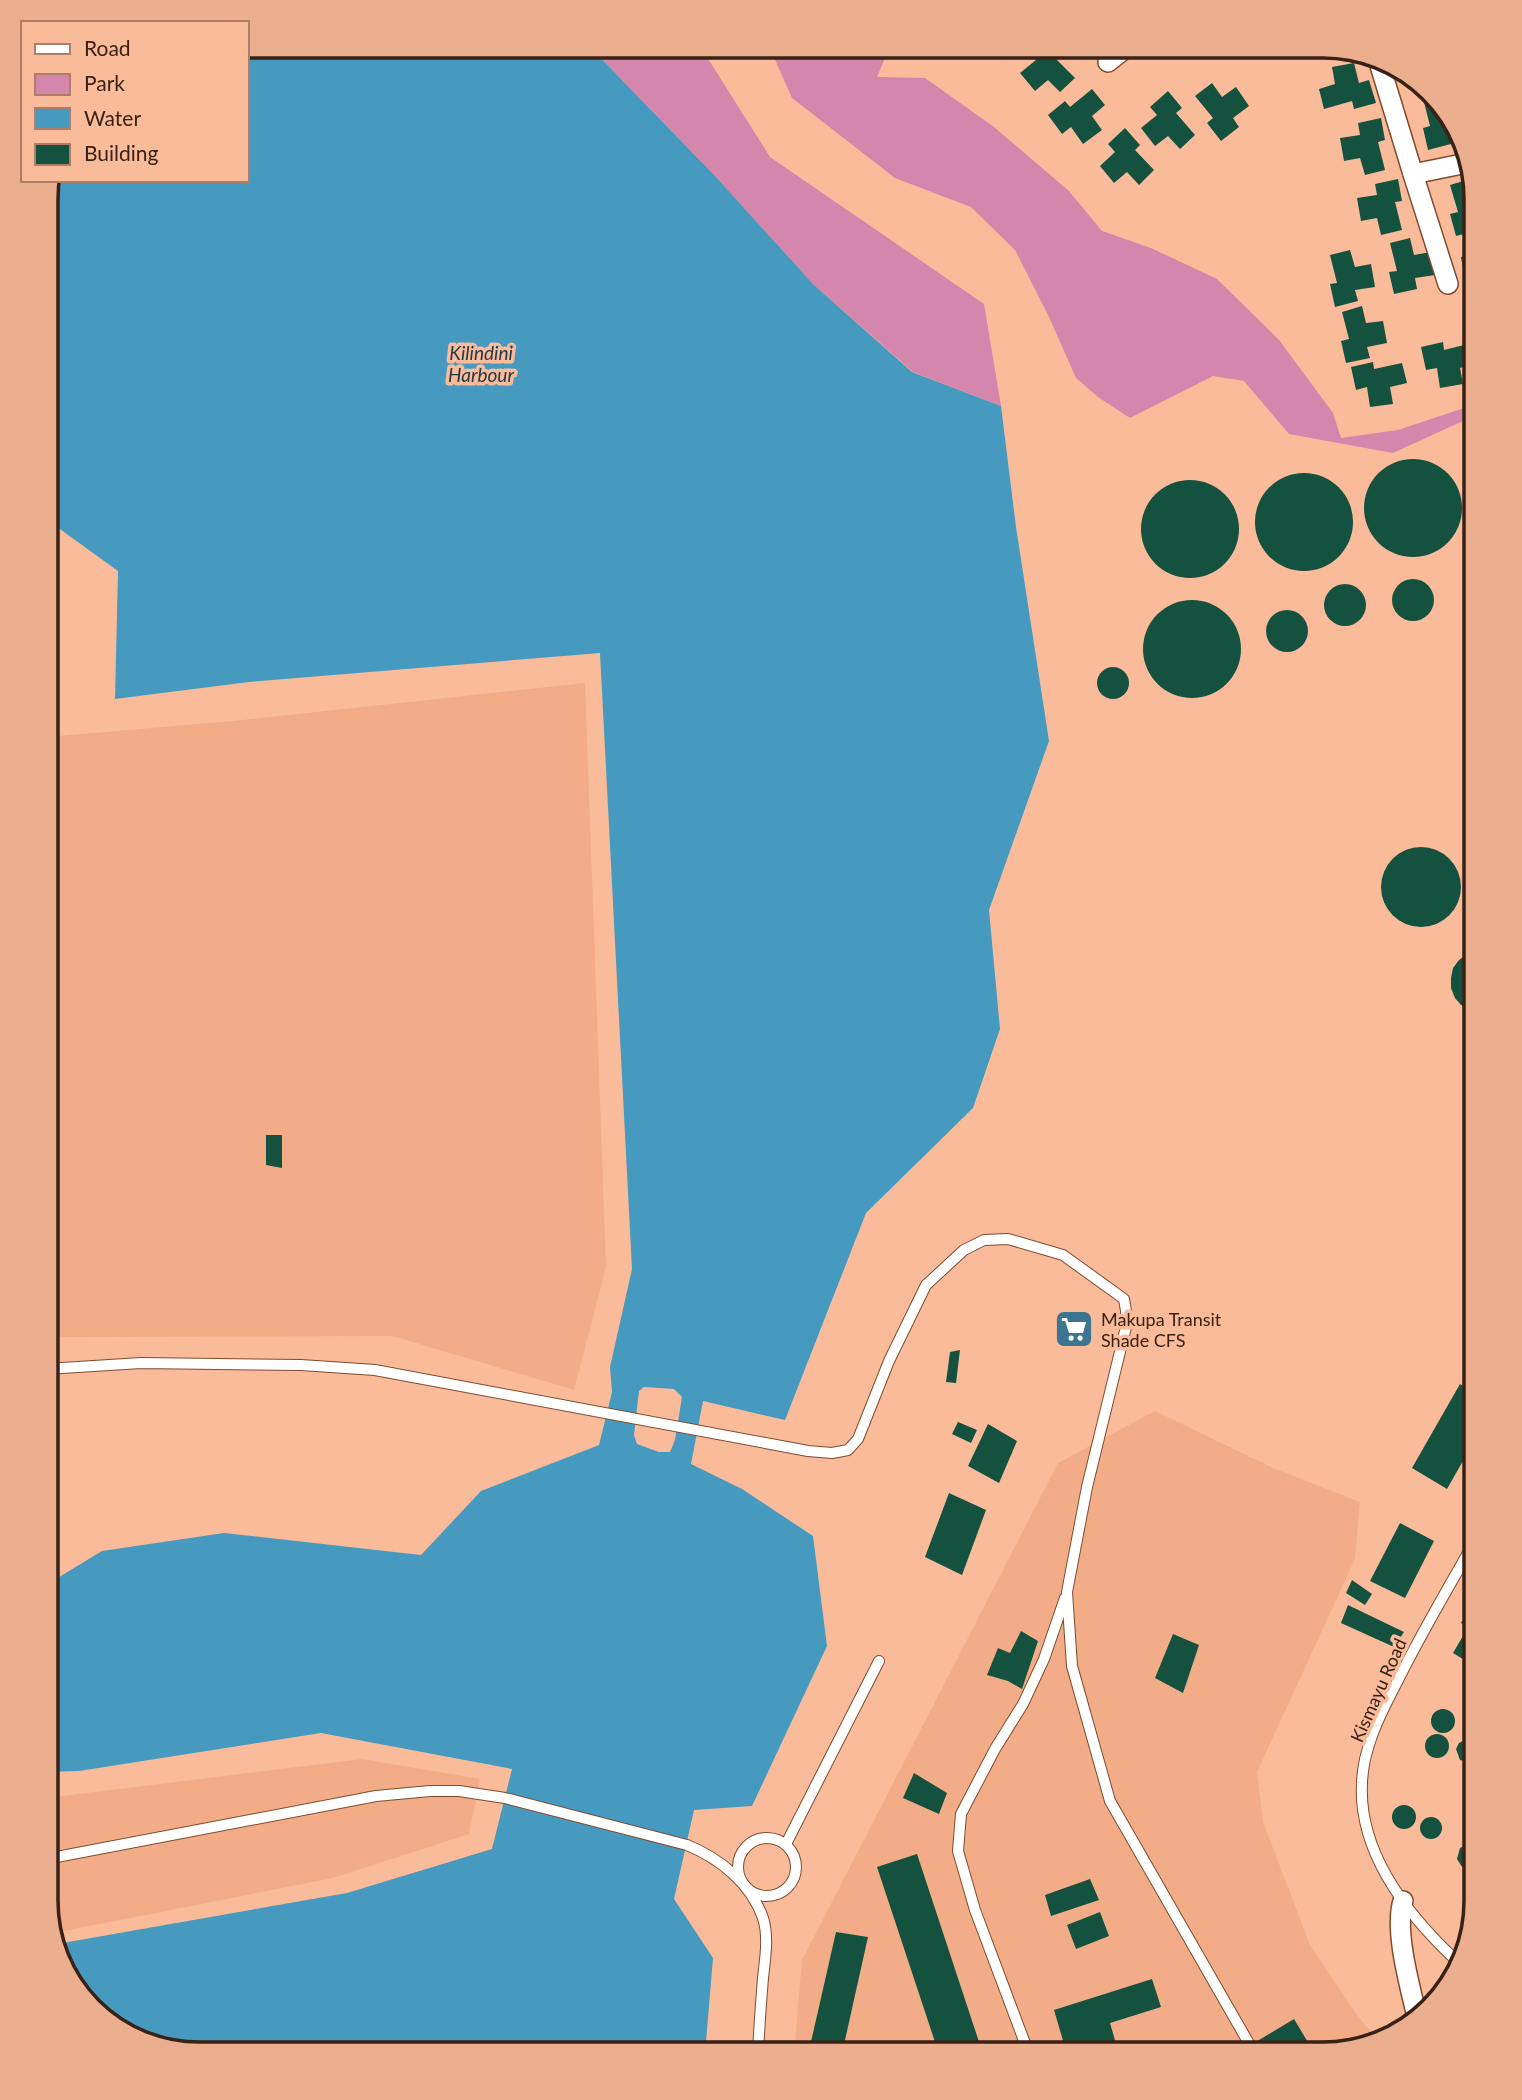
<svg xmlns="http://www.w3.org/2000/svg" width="1522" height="2100" viewBox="0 0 1522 2100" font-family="Lato,sans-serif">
<rect width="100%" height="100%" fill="#fabb9a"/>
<g fill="#f2ad88">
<polygon points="585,683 606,1267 574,1390 393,1336 46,1337 46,737 233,721"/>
<polygon points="1155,1411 1273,1468 1360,1502 1355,1559 1257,1772 1263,1822 1310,1945 1357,2015 1377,2040 1324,2054 794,2054 802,1960 1058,1463"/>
<polygon points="362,1759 480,1779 469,1834 333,1878 54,1933 46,1902 46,1798"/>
</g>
<g fill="#d586ac">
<polygon points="589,46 700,46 770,157 984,304 1001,406 913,372 814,285 716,177"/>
<polygon points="769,46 890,46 877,77 925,78 994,127 1069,191 1102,231 1151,248 1217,279 1279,340 1333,413 1341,438 1398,430 1470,406 1476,407 1476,415 1393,453 1289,434 1244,381 1213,376 1130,418 1098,397 1076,378 1049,317 1015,250 971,207 895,178 792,98"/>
</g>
<path fill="#469abf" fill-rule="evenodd" d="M 247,46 L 589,46 L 716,177 L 814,285 L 912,372 L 1001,406 L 1016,527 L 1049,741 L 989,910 L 1000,1029 L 973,1108 L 866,1213 L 785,1420 L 703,1401 L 691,1464 L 742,1489 L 813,1536 L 827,1646 L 752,1806 L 694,1810 L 674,1899 L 713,1958 L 705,2054 L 189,2054 L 122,2034 L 66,1978 L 57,1944 L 347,1893 L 492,1849 L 512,1769 L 321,1733 L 79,1771 L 46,1772 L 46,1585 L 102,1551 L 224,1533 L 421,1555 L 481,1491 L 599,1445 L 612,1392 L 610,1367 L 632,1269 L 600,653 L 249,682 L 115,699 L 118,571 L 46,519 L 46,188 L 48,180 L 247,180 ZM 644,1387 L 674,1389 L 682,1397 L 675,1440 L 670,1452 L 659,1452 L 637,1444 L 634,1435 L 639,1391 Z"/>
<g fill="#14513f">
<polygon points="1035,46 1055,46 1061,52 1055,58 1075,78 1060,92 1048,80 1035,91 1020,73 1036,60 1028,52"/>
<polygon points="1068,46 1117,46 1101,60 1090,47 1077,57"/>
<polygon points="1354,63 1359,83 1369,80 1376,103 1354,109 1352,101 1324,109 1319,89 1335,84 1332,67"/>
<polygon points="1212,83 1222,97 1236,87 1249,106 1233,118 1239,127 1221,141 1207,123 1213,118 1195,96"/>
<polygon points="1092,89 1105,105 1092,116 1102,130 1083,144 1071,127 1062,134 1048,115 1065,101 1070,107"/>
<polygon points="1168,91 1182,108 1176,113 1195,135 1180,149 1168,136 1155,146 1141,128 1157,115 1150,107"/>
<polygon points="1431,96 1456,122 1458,131 1448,133 1451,144 1428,150 1423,128 1430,126 1423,98"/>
<polygon points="1381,118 1385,140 1378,142 1385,170 1365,175 1360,158 1344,161 1340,138 1360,135 1358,123"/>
<polygon points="1125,128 1140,145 1135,150 1154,170 1139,185 1127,172 1114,183 1100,166 1115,152 1108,144"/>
<polygon points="1398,179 1402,201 1395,202 1402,230 1381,235 1377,218 1361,221 1357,198 1377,195 1375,184"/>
<polygon points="1470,179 1476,198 1476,231 1456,236 1450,214 1458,212 1450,185"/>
<polygon points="1410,238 1414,255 1431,252 1435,275 1415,278 1417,289 1394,294 1389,272 1397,271 1390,243"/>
<polygon points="1350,250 1355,267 1371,264 1375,287 1355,290 1358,301 1335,307 1330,284 1337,283 1330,255"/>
<polygon points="1476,254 1476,278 1465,280 1461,257"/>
<polygon points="1362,306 1366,323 1383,321 1387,343 1367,347 1370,358 1346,363 1341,341 1349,339 1342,312"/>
<polygon points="1443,342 1444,350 1472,343 1476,364 1460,368 1463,384 1440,388 1437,368 1426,370 1421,347"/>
<polygon points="1373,362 1374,369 1402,363 1407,383 1390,387 1393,404 1370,407 1367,387 1356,390 1351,367"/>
<circle cx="1413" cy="508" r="49"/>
<circle cx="1304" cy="522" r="49"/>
<circle cx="1190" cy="529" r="49"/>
<circle cx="1413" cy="600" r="21"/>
<circle cx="1345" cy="605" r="21"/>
<circle cx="1192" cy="649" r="49"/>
<circle cx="1287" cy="631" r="21"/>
<circle cx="1113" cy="683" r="16"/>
<circle cx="1421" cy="887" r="40"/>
<polygon points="1476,952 1476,1012 1461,1005 1455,998 1451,988 1451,978 1453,968 1459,960 1467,954"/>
<polygon points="266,1135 282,1135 282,1168 266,1165"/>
<polygon points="960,1350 956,1383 946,1382 950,1352"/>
<polygon points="1460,1384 1476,1394 1476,1438 1447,1489 1412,1468"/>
<polygon points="958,1422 977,1430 971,1443 952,1434"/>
<polygon points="988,1424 1017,1441 999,1483 968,1466"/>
<polygon points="949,1493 986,1510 962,1575 925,1557"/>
<polygon points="1400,1523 1434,1541 1405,1598 1370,1581"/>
<polygon points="1352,1580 1372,1594 1365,1605 1346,1593"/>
<polygon points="1474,1600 1476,1601 1476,1631 1461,1623"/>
<polygon points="1348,1605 1404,1632 1394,1647 1341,1623"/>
<polygon points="1467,1629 1476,1634 1476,1655 1472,1654 1466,1661 1453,1653"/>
<polygon points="1021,1631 1038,1641 1022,1689 1008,1681 987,1675 998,1648 1010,1653"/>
<polygon points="1173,1634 1199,1645 1183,1693 1155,1678"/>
<polygon points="1470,1709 1476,1709 1476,1732 1467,1730 1463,1723 1463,1717"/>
<circle cx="1443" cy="1721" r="12"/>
<circle cx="1437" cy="1746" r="12"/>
<polygon points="1468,1738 1476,1742 1476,1759 1469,1762 1460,1760 1456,1749 1459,1743"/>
<polygon points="914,1773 947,1793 939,1814 903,1798"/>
<circle cx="1404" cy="1817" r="12"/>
<circle cx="1431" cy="1828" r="11"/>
<polygon points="1470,1843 1476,1845 1476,1868 1471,1870 1462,1867 1457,1859 1460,1848"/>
<polygon points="917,1854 983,2054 939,2054 877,1867"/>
<polygon points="1090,1879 1099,1900 1051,1916 1045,1895"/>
<polygon points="1476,1891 1476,1902 1474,1913 1471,1913 1465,1907 1464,1899 1470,1892"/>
<polygon points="1100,1912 1109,1936 1076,1949 1067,1925"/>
<polygon points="836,1932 868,1937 843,2049 811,2042"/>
<polygon points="1152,1979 1161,2007 1110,2023 1119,2054 1067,2054 1054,2010"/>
<polygon points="1294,2019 1315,2054 1261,2054 1254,2043"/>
</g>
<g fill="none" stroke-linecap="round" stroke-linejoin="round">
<g stroke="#804b2c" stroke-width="12">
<g id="lane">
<polyline points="46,1369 141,1363 301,1365 375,1370 808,1451 832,1453 848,1450 858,1439 889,1361 926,1285 964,1250 984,1240 1008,1239 1063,1255 1124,1299 1126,1311 1126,1327 1087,1487 1067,1592 1072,1666 1110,1801 1255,2054"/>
<circle cx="767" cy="1867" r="29"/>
<polyline points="786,1844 879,1661"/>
<path d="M 46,1859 L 376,1796 L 430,1791 L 459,1791 L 505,1798 L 687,1845 C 719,1858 751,1883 763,1918 C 769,1937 765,1959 763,1978 C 761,2003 759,2029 758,2054"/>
<path d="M 1460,1964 C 1410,1918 1358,1855 1362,1783 C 1363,1749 1379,1717 1394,1688 C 1419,1637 1448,1588 1476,1539"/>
<polyline points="1029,2054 975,1910 958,1851 961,1814 995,1749 1023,1704 1044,1659 1065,1598"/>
</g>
</g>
<g stroke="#804b2c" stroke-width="22">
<g id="street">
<polyline points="1378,59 1413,174 1467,163"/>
<polyline points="1108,62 1128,46"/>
<polyline points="1413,174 1448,284"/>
<path d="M 1403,1901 C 1394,1931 1410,1986 1417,2017"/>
</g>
</g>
<use href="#lane" stroke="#fff" stroke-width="10"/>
<use href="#street" stroke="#fff" stroke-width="19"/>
</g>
<defs>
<g id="supermarket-square" transform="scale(2.0125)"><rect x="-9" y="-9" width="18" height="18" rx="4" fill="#3c758f" stroke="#fabb9a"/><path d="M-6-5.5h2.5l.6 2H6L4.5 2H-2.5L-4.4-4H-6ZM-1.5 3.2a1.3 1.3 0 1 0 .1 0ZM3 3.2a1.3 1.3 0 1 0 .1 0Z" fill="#fff"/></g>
</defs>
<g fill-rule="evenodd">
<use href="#supermarket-square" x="1074" y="1329"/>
</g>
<g text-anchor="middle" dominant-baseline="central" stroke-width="7" stroke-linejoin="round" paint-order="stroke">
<g font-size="18" fill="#392215" stroke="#fabb9a" text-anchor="start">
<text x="1101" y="1319">Makupa Transit<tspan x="1101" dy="21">Shade CFS</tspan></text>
</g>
<g font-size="18" fill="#392215" stroke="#fabb9a">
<text transform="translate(1378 1690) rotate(-66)">Kismayu Road</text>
</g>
<g font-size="19" font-style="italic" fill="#203a46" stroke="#fabb9a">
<text x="481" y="352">Kilindini<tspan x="481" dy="22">Harbour</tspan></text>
</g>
</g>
<path d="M0 0H1522V2100H0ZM199 58H1323A141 141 0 0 1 1464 199V1901A141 141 0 0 1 1323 2042H199A141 141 0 0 1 58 1901V199A141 141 0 0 1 199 58Z" fill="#ebaf8f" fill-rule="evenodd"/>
<path fill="none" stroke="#392215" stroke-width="3.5" d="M199 58H1323A141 141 0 0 1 1464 199V1901A141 141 0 0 1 1323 2042H199A141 141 0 0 1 58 1901V199A141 141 0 0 1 199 58Z"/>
<rect x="21" y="21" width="228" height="161" fill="#fabb9a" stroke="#ad7e65" stroke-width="2"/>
<rect x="35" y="44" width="35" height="10" fill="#ffffff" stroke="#ad7e65" stroke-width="2"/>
<text x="84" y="56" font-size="21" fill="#392215">Road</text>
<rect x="35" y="74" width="35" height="21" fill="#d586ac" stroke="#ad7e65" stroke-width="2"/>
<text x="84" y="91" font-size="21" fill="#392215">Park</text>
<rect x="35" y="108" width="35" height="21" fill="#469abf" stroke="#ad7e65" stroke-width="2"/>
<text x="84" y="126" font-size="21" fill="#392215">Water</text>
<rect x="35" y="144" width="35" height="21" fill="#14513f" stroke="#ad7e65" stroke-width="2"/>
<text x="84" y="161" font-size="21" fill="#392215">Building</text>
</svg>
